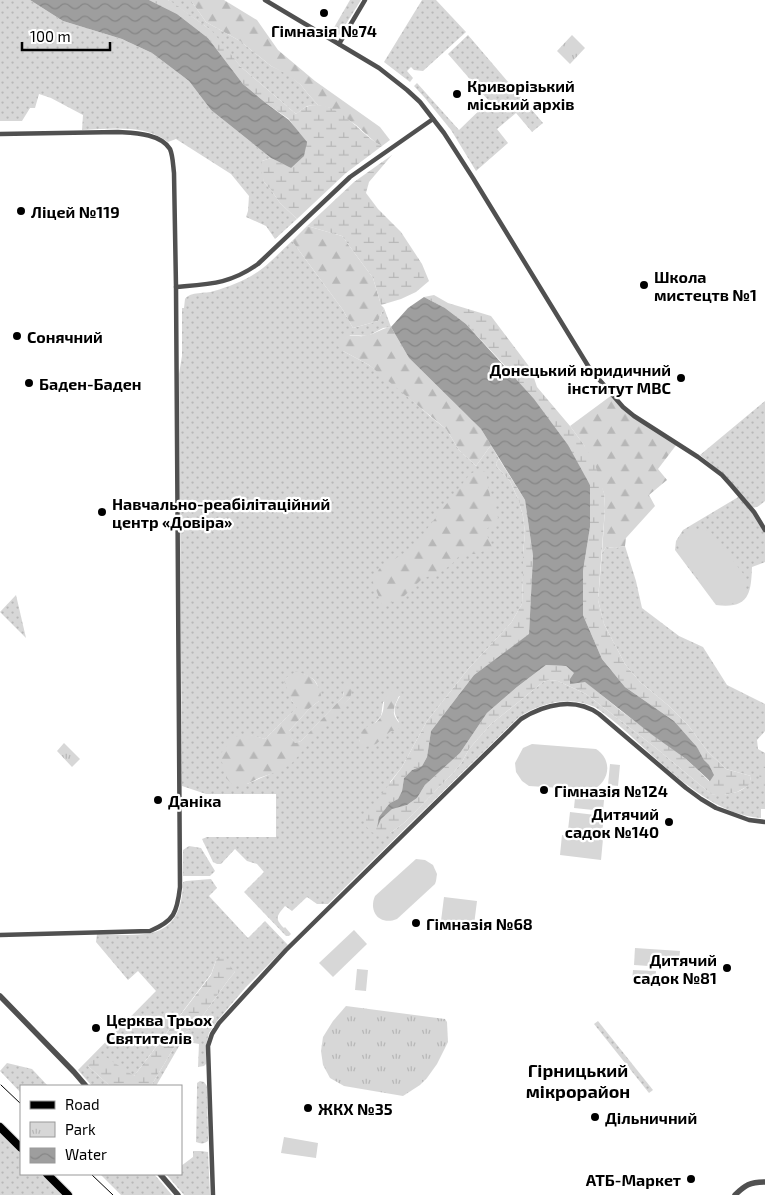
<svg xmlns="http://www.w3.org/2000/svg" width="765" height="1195" viewBox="0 0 765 1195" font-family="'Exo 2',sans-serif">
<defs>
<pattern id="grass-dots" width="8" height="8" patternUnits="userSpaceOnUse" patternTransform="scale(1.25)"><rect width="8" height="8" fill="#d7d7d7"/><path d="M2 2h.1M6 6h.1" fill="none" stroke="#b7b7b7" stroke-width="1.8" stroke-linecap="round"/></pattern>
<pattern id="forest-firs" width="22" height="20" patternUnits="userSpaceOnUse" patternTransform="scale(1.25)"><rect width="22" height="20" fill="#d7d7d7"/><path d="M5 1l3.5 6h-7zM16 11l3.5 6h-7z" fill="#b7b7b7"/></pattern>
<pattern id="wetland-marsh" width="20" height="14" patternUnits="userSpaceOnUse" patternTransform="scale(1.25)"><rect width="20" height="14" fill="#d7d7d7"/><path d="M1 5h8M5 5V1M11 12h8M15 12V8" fill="none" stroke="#b7b7b7"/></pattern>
<pattern id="park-tufts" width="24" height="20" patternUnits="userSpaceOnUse" patternTransform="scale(1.25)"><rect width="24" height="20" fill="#d7d7d7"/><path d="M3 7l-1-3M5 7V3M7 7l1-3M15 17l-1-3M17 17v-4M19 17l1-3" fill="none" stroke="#b7b7b7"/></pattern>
<pattern id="water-waves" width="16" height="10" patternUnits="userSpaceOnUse" patternTransform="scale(1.25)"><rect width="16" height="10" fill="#9e9e9e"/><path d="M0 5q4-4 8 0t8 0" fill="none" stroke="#868686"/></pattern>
</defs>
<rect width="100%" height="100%" fill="#fff"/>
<g fill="url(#grass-dots)" fill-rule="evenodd">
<path d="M 0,0 L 30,0 L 63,21 L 122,39 L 152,53 L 189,81 L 211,110 L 271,158 L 262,161 L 264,182 L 271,190 L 280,203 L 297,219 L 275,239 L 266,226 L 246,217 L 248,211 L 249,196 L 231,174 L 176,139 L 168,142 C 144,124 111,129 82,130 L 83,115 L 51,98 L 39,94 L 35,108 L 30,108 L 22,121 L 0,121 Z"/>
<polygon points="168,0 192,0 192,2 206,22 240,41 271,66 288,74 301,85 308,94 318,105 307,106 296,114 241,67 208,28"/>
<polygon points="350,0 361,0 339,35 332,31"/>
<polygon points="422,0 436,0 466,32 423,71 414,70 411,67 407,71 413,78 410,82 384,62"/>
<polygon points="468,35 543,123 532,132 516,113 497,129 508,143 476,171 451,130 425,98 414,86 417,83 459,130 489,101 448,54"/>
<path d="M 292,241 L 343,310 L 353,328 L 378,321 L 384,308 L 391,327 L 383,328 L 368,336 L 350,335 L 343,351 L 369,365 L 390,381 L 431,417 L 446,429 L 459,450 L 476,466 L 491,445 L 499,459 L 496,463 L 497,467 L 510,481 L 518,499 L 523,516 L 525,533 L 523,553 L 523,577 L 522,604 L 511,623 L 469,668 L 427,721 L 402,767 L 390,782 L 390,833 L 404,823 L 453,773 L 462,762 L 469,749 L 490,725 L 543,682 L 549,680 L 558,681 L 586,694 L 656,748 L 711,794 C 724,796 750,794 751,776 L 726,769 L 722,765 L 708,752 L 688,725 L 669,706 L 640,682 L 625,664 L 604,624 L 598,600 L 602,553 L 606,547 L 615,548 L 625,546 L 636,581 L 642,608 L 679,636 L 703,647 L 727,685 L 765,704 L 765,731 L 757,740 L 758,749 L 765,753 L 765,809 L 761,809 L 761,818 C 698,814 644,740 595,707 C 568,696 543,702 519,717 L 328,904 L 317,904 L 307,897 L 292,911 L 285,906 C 277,916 274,918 284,928 L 285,927 L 291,934 L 289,936 L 286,936 L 244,892 L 264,872 L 257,864 L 247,861 L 235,849 L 221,864 L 217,864 L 213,862 L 202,839 L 207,837 L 276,837 L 276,794 L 206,794 L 182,786 L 179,374 L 182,356 L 182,308 L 184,308 L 185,299 C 191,291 205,294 214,291 C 231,286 249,279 263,268 C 273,260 282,250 292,241 ZM 296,672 C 316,678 319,680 319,701 L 310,708 L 289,731 L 288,734 L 295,743 L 301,741 L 343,697 L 343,692 L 350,698 L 270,774 L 247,784 L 249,735 L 265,739 L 287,717 L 298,708 L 292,701 L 286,678 L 293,675 ZM 400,696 C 394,706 392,712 399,722 C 385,739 380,737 359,742 L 363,731 L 368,727 L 374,724 L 381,716 L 383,702 Z"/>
<path d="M 765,401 L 765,501 C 760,505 757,509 751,507 C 735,487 721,471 700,455 Z"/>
<path d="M 740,496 L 765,530 L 765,562 L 752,567 C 751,594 749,609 716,605 L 675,550 L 676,541 L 683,530 Z"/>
<polygon points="16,595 26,638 0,612"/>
<polygon points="189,846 201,848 215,871 210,876 183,876 183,850"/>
<path d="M 211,879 L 217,888 L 209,896 L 248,938 L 265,921 L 288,945 L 246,987 L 217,1021 L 209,1033 L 207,1041 L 206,1046 L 206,1064 L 204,1066 L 198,1067 L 199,1044 L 182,1041 L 156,1086 L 151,1086 L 182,1034 L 194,1028 L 229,979 L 235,972 L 217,958 L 211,974 L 134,1076 L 88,1066 L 110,1086 L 92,1086 L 78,1070 L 156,991 L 138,971 L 128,980 L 96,942 L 97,934 C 143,935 182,943 183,882 L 186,881 Z"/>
<polygon points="598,1021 653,1090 649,1093 594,1024"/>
<polygon points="7,1063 32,1069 48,1086 21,1086 21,1093 0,1071"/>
<path d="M 200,1081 L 204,1082 L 207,1086 L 208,1139 L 208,1141 C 204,1144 201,1144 196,1142 L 197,1091 L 197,1083 Z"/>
<polygon points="0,1127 21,1148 21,1174 47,1174 68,1195 0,1195"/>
<polygon points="193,1151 201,1151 208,1152 210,1195 184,1195 166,1174 181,1174 181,1166 193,1157"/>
<polygon points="100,1174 154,1174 172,1195 121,1195"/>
</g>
<g fill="url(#forest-firs)">
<polygon points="192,0 224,0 257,20 278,50 315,81 380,127 390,140 382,146 376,143 356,125 330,108 318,105 308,94 301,85 288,75 271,66 240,41 206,22 192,2"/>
<polygon points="307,226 342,236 373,278 381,305 384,308 378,321 353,328 343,310 292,241"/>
<path d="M 391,327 L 409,358 L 481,429 L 491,445 L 476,466 L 459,450 L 446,429 L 369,365 L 343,351 L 335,343 C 348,330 356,339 369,335 C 377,333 382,328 391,327 Z"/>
<polygon points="612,395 623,407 677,444 658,469 667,480 649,495 655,506 626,538 625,546 615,548 606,547 602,553 605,508 604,493 584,445 570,426"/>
<polygon points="476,471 483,471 486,472 490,496 496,503 494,512 498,517 497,522 485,530 492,547 477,554 461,554 451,565 442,571 422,579 401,599 382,605 373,582 379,569 412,548 470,474"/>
<path d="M 296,671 L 309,676 L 314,680 L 319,688 L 321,695 L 319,701 L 310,708 L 289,731 L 289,734 L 295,743 L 301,741 L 339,701 L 343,697 L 344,687 L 348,685 L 353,687 L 350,698 L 292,763 L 282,770 L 259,778 L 247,784 L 232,784 L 226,778 L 220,754 C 226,748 233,736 241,735 C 248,733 258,737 265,739 L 287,717 L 297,708 L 292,701 L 284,681 C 287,676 292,675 296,671 Z"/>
<path d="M 394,689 L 399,691 C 400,699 394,703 394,711 C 393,716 398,721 401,726 L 396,731 L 391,731 L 376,744 L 365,747 L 359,742 C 360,739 361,733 363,730 C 368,725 375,725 380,718 C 388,705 378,701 394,689 Z"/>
</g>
<g fill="url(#wetland-marsh)">
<path d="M 149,0 L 168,0 L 172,2 L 208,28 L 213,32 L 241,67 L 296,114 C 300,111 304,107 309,106 C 339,99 359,135 382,146 L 346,173 L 297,219 L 280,203 L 271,190 L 264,182 L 261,171 L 262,161 L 271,158 L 291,168 L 295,128 L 289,119 L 267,104 L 243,84 L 208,38 L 177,14 Z"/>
<polygon points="392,155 369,182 366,193 378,209 401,232 422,264 429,281 416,292 401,299 381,305 373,278 342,236 307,226 354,182"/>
<polygon points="434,295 448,303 491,316 531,369 537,387 570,426 584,445 595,464 604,493 605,508 598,600 604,624 625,664 640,682 669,706 688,725 708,752 722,765 726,769 751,776 750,782 748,786 737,792 720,796 711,794 656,748 586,694 558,681 549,680 543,682 490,725 469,749 462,762 453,773 404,823 390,833 380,835 371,832 366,826 366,815 402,767 427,721 469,668 511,623 522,604 523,577 523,553 525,533 523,516 518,499 510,481 497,467 496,463 499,459 525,500 533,556 529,635 474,675 431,731 427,757 422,766 412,770 404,778 402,791 398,799 390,803 385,809 379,817 378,825 381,819 392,808 407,805 417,798 425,785 460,753 487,713 517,687 546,665 566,666 621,711 686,759 709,781 709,766 704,760 697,747 674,721 625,687 602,659 583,615 583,571 590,527 590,485 508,369 466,324 445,308 424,297"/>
<path d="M 765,758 L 765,791 C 759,782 757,770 761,760 Z"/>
<polygon points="225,955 230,966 235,972 229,979 194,1028 182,1034 151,1086 110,1086 88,1066 94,1059 106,1057 134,1076 211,975 217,958"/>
</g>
<g fill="url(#park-tufts)">
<polygon points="572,35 585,48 570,64 557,51"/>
<polygon points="64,743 80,759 72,767 57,751"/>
<polygon points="346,1006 445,1019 447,1022 448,1042 437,1064 427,1078 420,1085 403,1096 344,1086 330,1078 323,1065 321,1051 323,1037 333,1021"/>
</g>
<g fill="#d7d7d7">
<path d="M 702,529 L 710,531 L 745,576 C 746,582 746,587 744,593 C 740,605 722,608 713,599 C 707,590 680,557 679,549 C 676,534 690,530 702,529 Z"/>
<path d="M 532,744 L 596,749 C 613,760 610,782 592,790 L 529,786 L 522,781 L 516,772 L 515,763 L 523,748 Z"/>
<polygon points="610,764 620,765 618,786 608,785"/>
<polygon points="575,798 604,800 603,811 574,808"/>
<polygon points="570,812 604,816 602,834 568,830"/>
<polygon points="562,835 603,839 601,860 560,855"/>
<path d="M 416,859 L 425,860 L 433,865 L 437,874 L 436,881 L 435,884 L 397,919 C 380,926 368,912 375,896 Z"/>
<polygon points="444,897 477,901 474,925 441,921"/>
<polygon points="354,930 367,944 333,977 319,963"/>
<polygon points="635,948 680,951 678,968 634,965"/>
<polygon points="357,969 368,970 366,991 355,990"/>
<polygon points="633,970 656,971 655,984 632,983"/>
<polygon points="284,1137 318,1143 316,1158 281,1153"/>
</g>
<g fill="url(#water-waves)">
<polygon points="30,0 149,0 177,14 208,38 243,84 267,104 289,120 307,142 304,156 291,168 271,158 211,110 189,81 152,53 122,39 63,21"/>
<polygon points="424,297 445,308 466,324 534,399 568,445 590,485 590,527 583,571 583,615 602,659 625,687 674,721 697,747 704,760 709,765 714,775 710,781 686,759 651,734 585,682 570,684 570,679 574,673 566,666 546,665 517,687 487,713 460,753 425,785 417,798 407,805 392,809 381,819 377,828 379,817 390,803 398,799 402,791 404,778 412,770 422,766 427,757 431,731 474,675 529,634 533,556 525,500 481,429 409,358 391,327 408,308"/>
</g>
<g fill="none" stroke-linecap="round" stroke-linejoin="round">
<g stroke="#dbdbdb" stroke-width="10">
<g id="primary">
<polyline points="0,1127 21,1148"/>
<polyline points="47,1174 68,1195"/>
</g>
</g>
<g stroke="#505050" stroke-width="4.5">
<polyline points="265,0 379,68 407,90 420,102 444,133 473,178 590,369 623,407 634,416 698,457 722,475 731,485 754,512 765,530"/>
<polyline points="339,44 365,0"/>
<path d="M 0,134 L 118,132 C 133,133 160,133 170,149 C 173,156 173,165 174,173 L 176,287 L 180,887 C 177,913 174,921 150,931 L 0,935"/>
<path d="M 176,287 C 210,284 230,284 258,264 L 350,177 L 433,119"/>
<path d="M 213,1195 L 208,1046 L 212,1034 L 219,1023 L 286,950 L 521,719 C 545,704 575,697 599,714 L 686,788 L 701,799 L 716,808 L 749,820 L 765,822"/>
</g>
<g stroke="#505050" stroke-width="5.5">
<polyline points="0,996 74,1072 86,1086"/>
<polyline points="160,1174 178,1195"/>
<path d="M 735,1195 C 745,1185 750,1182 765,1182"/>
</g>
<use href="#primary" stroke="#000" stroke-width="8"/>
<g stroke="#000" stroke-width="1">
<polyline points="1,1085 21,1104"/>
<polyline points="91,1174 113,1195"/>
</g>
</g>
<g fill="#000" stroke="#fff" stroke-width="2">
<circle cx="324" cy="13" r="5"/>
<circle cx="457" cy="94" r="5"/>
<circle cx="21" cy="211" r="5"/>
<circle cx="644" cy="285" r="5"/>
<circle cx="17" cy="336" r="5"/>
<circle cx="681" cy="378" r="5"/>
<circle cx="29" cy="383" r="5"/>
<circle cx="102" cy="512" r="5"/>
<circle cx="544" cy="790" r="5"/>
<circle cx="158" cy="800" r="5"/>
<circle cx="669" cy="822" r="5"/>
<circle cx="416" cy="923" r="5"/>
<circle cx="727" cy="968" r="5"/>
<circle cx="96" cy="1028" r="5"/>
<circle cx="308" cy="1108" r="5"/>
<circle cx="595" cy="1117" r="5"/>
<circle cx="691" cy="1179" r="5"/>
</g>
<g text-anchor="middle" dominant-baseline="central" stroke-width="4.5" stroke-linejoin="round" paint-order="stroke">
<g font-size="16" font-weight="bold" fill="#000" stroke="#fff" text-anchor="start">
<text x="324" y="30" text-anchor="middle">Гімназія №74</text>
<text x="467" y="85">Криворізький<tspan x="467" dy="18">міський архів</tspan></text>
<text x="31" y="211">Ліцей №119</text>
<text x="654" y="276">Школа<tspan x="654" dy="18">мистецтв №1</tspan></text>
<text x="27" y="336">Сонячний</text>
<text x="671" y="369" text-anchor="end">Донецький юридичний<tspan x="671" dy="18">інститут МВС</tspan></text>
<text x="39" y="383">Баден-Баден</text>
<text x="112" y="503">Навчально-реабілітаційний<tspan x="112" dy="18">центр «Довіра»</tspan></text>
<text x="554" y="790">Гімназія №124</text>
<text x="168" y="800">Даніка</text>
<text x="659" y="813" text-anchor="end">Дитячий<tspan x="659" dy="18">садок №140</tspan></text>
<text x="426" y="923">Гімназія №68</text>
<text x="717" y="959" text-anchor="end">Дитячий<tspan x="717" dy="18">садок №81</tspan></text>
<text x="106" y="1019">Церква Трьох<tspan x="106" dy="18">Святителів</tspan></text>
<text x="318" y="1108">ЖКХ №35</text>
<text x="605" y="1117">Дільничний</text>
<text x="681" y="1179" text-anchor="end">АТБ-Маркет</text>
</g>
<g font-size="18" font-weight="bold" fill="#000" stroke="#fff">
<text x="578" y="1070">Гірницький<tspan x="578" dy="21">мікрорайон</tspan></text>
</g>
</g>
<rect x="20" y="1085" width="162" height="90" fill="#ffffff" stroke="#999999"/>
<rect x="30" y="1101" width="25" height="8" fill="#000000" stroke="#999999"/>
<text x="65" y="1110" font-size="15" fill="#000000">Road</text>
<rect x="30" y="1122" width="25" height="15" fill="url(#park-tufts)" stroke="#999999"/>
<text x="65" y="1135" font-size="15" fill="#000000">Park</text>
<rect x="30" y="1148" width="25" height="15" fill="url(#water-waves)" stroke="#999999"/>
<text x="65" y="1160" font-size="15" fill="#000000">Water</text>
<path d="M22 42v8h88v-8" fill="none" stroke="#000000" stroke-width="2.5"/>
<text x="30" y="42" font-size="15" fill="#000000" stroke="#ffffff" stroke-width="4" paint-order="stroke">100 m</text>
</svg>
